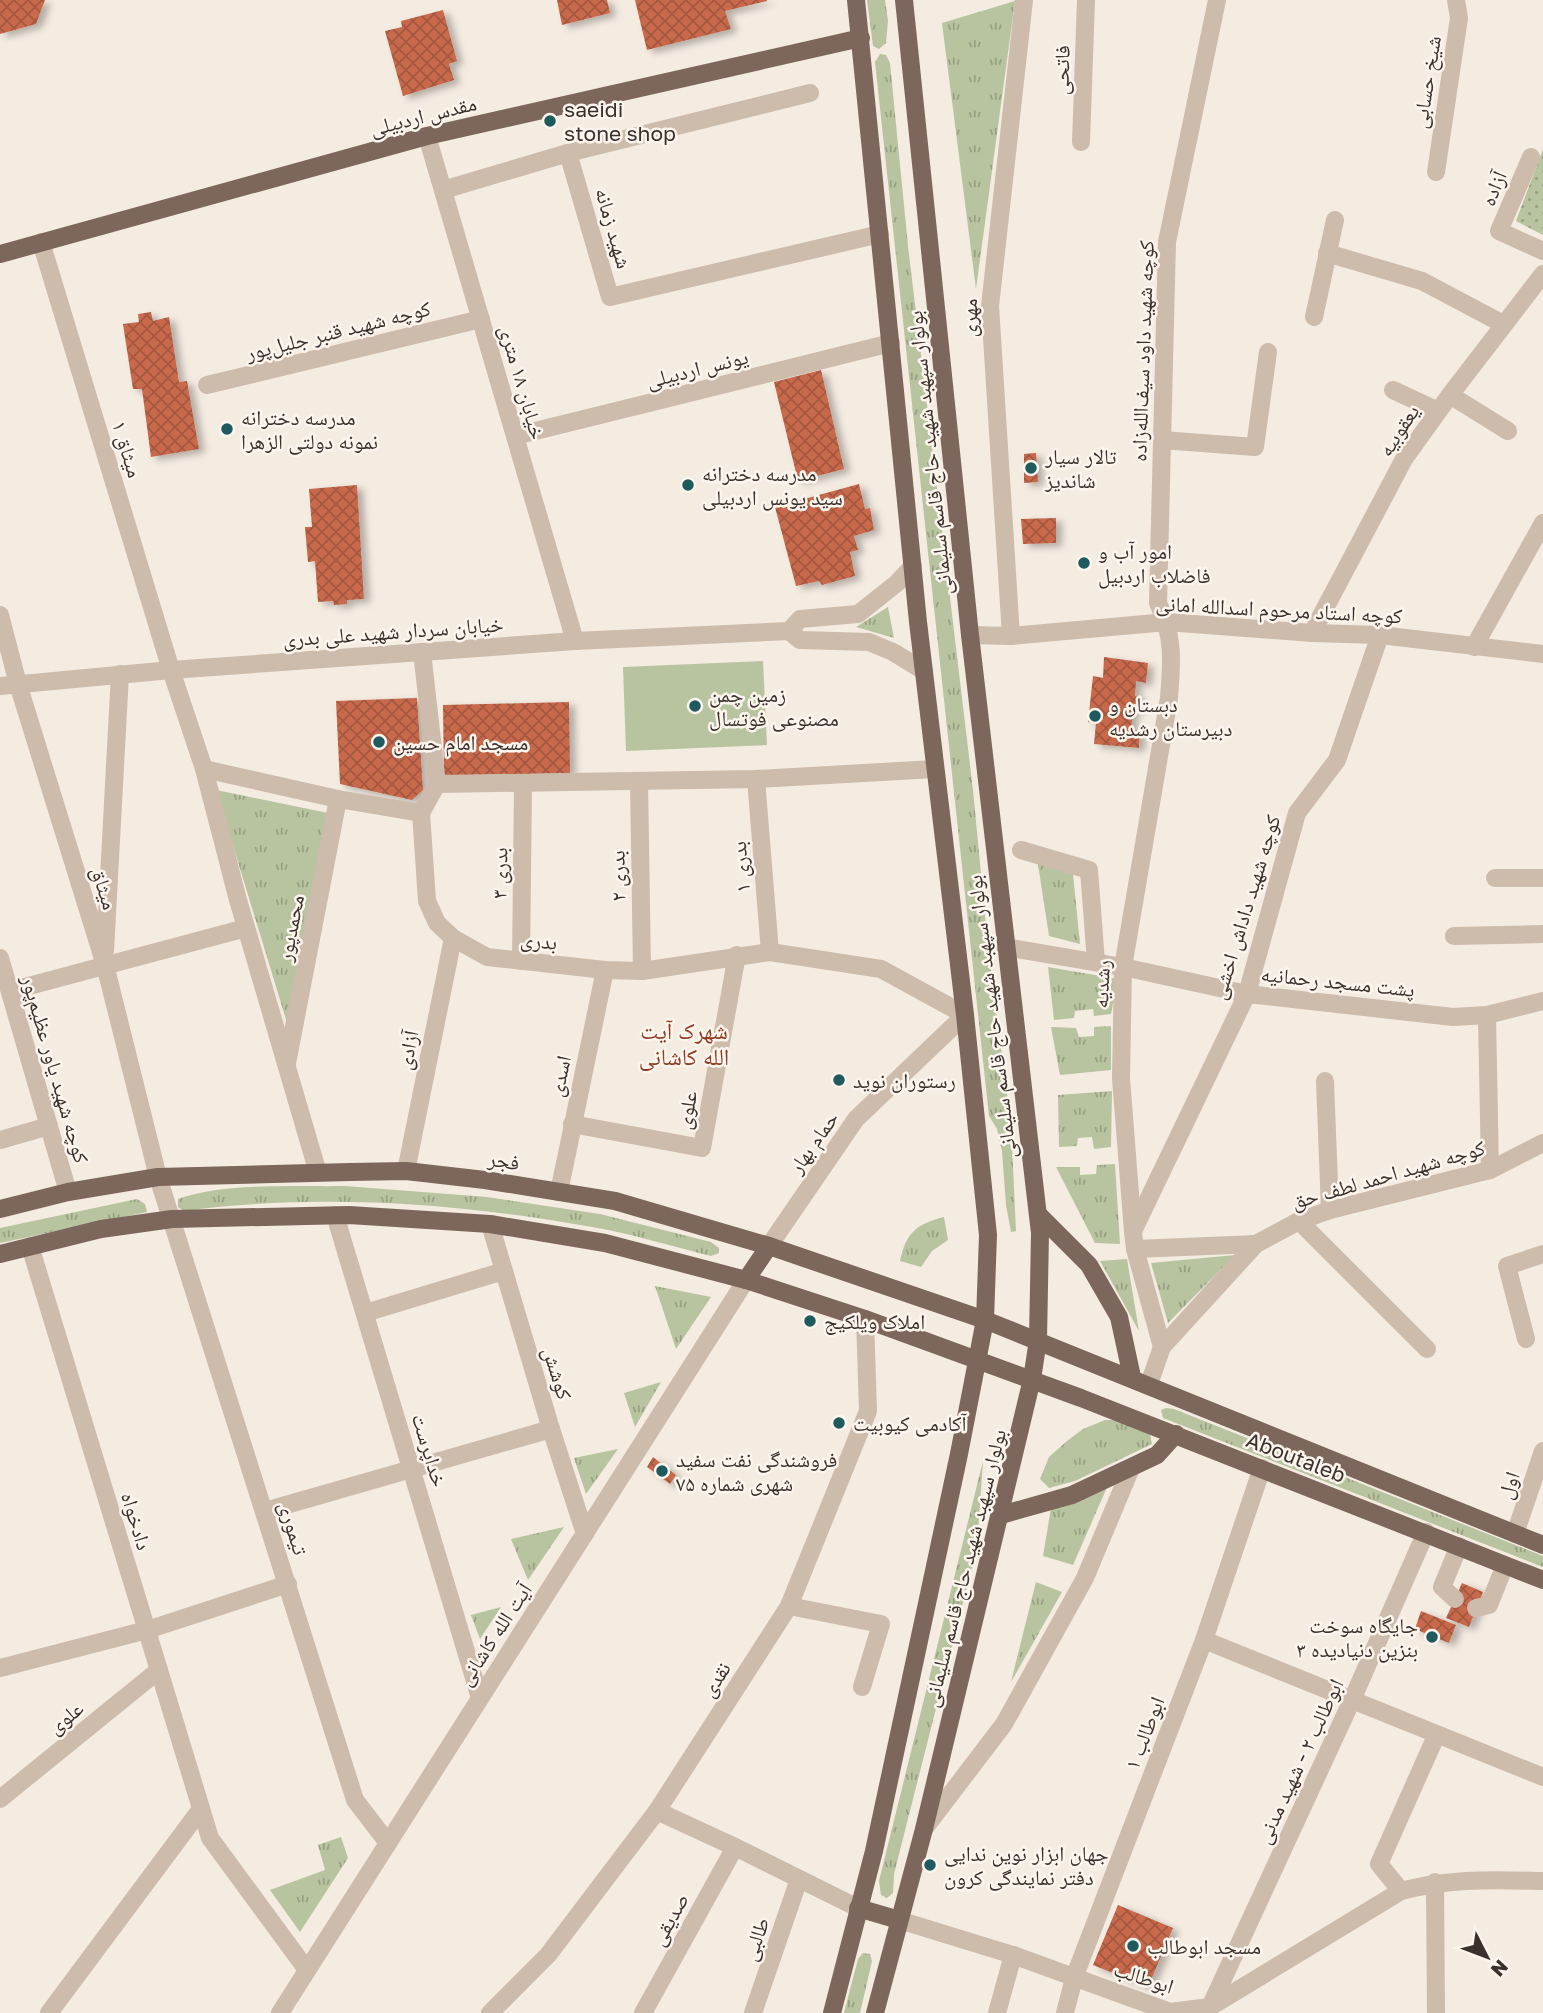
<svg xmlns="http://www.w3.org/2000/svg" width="1543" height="2013" viewBox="0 0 1543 2013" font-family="'Golos Text','Noto Naskh Arabic',sans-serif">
<defs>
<pattern id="grass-tufts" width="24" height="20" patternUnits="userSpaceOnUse" patternTransform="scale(1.75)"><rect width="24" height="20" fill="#b8c4a0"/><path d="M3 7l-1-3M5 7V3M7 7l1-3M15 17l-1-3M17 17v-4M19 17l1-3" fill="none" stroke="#97a083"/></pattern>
<pattern id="park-dots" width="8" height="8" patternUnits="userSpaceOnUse" patternTransform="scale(1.75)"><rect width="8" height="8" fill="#b8c4a0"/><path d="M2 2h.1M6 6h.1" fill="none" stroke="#97a083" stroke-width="1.8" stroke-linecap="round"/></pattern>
<pattern id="building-cross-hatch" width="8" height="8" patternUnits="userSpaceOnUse" patternTransform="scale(1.75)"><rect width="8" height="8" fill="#c8694b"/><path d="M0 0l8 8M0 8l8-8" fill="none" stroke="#a4573f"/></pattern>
<filter id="shadow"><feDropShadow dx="6" dy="3.5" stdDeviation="3.5" flood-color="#0004"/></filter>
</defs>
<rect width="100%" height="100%" fill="#f4ebe1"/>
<g fill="url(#grass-tufts)">
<polygon points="867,0 885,0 888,21 886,43 879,49 873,46"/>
<polygon points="1015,1 976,289 942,23"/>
<polygon points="880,54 886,55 890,63 908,246 973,790 989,958 1011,1124 1016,1231 1011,1232 1006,1205 1002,1151 997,1129 989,1116 981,1042 875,62"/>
<polygon points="888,607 894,638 856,627"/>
<polygon points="216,790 328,813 288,1026"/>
<polygon points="1037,858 1072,864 1080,944 1049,936"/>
<polygon points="1048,967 1118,979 1111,1014 1094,1016 1093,1009 1075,1011 1074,1018 1054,1020"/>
<polygon points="1111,1026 1111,1070 1060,1075 1051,1027 1076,1028 1079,1037 1094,1036 1094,1027"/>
<polygon points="1112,1091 1111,1147 1094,1149 1092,1137 1078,1138 1077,1146 1059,1147 1058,1095"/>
<polygon points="1115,1164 1120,1244 1095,1243 1056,1167 1080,1167 1080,1175 1096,1174 1097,1165"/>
<path d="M 345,1186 L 487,1197 L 600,1214 L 711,1242 L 719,1248 L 719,1253 L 711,1256 C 671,1246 632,1234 592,1227 C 458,1203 319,1193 184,1211 L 178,1207 L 178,1199 C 223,1182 296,1187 345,1186 Z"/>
<polygon points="137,1199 145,1204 147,1212 0,1243 0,1228"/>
<path d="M 944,1217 L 948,1240 L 932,1251 L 921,1267 L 900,1261 C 906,1233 916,1224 944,1217 Z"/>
<polygon points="1235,1255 1168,1323 1151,1263"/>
<polygon points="1127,1259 1139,1331 1100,1261"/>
<polygon points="655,1286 711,1297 676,1349"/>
<polygon points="661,1382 635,1427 624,1393"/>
<polygon points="1166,1408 1174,1409 1543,1556 1543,1567 1163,1418 1161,1410"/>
<polygon points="1105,1420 1116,1420 1150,1433 1152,1444 1075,1481 1049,1488 1040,1479 1049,1457 1067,1441 1083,1429"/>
<polygon points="618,1449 586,1494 574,1458"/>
<polygon points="983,1461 977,1547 894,1874 893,1893 887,1898 881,1895 879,1881"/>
<polygon points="1108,1485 1073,1565 1043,1556 1051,1508"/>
<polygon points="564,1527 528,1580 511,1539"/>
<polygon points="1036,1582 1062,1592 1011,1682"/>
<polygon points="501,1607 480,1639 471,1615"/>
<polygon points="341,1837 348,1858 300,1932 270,1890 325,1870 318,1845"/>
<polygon points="863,1953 870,1954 872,1961 860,2013 844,2013 858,1959"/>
</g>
<polygon fill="url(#park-dots)" points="1543,149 1543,235 1516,221"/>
<polygon fill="#b8c4a0" points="763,661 767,745 626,751 623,667"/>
<g fill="url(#building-cross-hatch)" filter="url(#shadow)">
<polygon points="0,0 45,0 36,24 0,34"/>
<polygon points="557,0 607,0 610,13 562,25"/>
<polygon points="635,0 767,0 767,1 725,11 731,29 647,50"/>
<polygon points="443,10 457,61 449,64 454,80 403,96 385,31 402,27 401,21"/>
<polygon points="151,312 153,321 169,317 179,382 187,381 199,449 151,457 142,389 133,389 123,324 139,322 138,314"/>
<polygon points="821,370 844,469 798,481 774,382"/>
<polygon points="1036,453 1038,482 1024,483 1024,454"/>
<polygon points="859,484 865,509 870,508 874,530 854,536 858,550 850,552 855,576 822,585 819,581 796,586 775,507"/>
<polygon points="357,485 364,599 347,600 347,604 334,605 333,601 318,602 315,561 308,562 305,527 312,527 309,489"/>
<polygon points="1056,518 1056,543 1023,544 1021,519"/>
<polygon points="1104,657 1148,663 1146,683 1136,681 1135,696 1140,697 1139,710 1133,709 1131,730 1140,730 1139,748 1094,744 1096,723 1088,722 1093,676 1103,678"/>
<polygon points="417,698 423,790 412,800 340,784 336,701"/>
<polygon points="569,702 570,773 444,776 443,705"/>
<polygon points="653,1457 676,1475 670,1484 647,1467"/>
<polygon points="1462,1583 1483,1592 1469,1627 1446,1618"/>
<polygon points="1421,1611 1456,1625 1449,1643 1415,1629"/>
<polygon points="1118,1905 1173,1928 1148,1987 1093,1965"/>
</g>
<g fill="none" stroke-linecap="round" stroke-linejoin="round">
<g stroke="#cdbbac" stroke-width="18">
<polyline points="427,136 575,641"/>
<polyline points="1081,142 1086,0"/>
<polyline points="568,153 810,93"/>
<polyline points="1531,157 1499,231 1543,251"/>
<polyline points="1436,172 1459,18 1456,0"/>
<polyline points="443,190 568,153 610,297 880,234"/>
<polyline points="41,242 171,670 204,769 238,900 318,1173"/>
<polyline points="1327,253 1422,281 1503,324"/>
<polyline points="1314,317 1335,220"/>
<polyline points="207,385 481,319"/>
<polyline points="1393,390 1438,411"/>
<polyline points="1450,395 1508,431"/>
<polyline points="515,436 891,343"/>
<polyline points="1162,440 1255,447 1268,352"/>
<polyline points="0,615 18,684 105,965 158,1177 355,1800 388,1843"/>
<polyline points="789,631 800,619 858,614 897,583 913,566"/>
<polyline points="1312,633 1404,459 1450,395 1543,274"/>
<polyline points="970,635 1011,636 1167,622 1312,633 1380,635 1543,654"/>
<polyline points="1011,636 990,306 1024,0"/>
<polyline points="1474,647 1543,523"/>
<polyline points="0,686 171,670 575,641 789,631 800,640 869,642 893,652 924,671"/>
<polyline points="204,769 338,799 421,813 427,901 437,923 453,938 487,957 605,970 642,971 770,952 881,969 965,1015 856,1119 769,1246"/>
<polyline points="756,779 770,952"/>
<polyline points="639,781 642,971"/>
<polyline points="437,784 756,779 935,769"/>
<polyline points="421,813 437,784 422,652"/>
<polyline points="1021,850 1089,870 1096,962"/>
<polyline points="1495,878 1543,878"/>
<polyline points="1454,936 1543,934"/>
<polyline points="1005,947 1123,967 1247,994 1453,1017 1487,1015 1543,1001"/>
<polyline points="105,951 120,674"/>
<polyline points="0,958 68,1192"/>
<polyline points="521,961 523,784"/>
<polyline points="10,991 246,928"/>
<polyline points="1487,1015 1490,1170"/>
<polyline points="287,1063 338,799"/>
<polyline points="1325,1081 1330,1210"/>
<polyline points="572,1124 702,1148 737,955"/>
<polyline points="0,1140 49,1126"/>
<polyline points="406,1171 453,938"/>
<polyline points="559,1192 605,970"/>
<polyline points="335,1215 480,1698"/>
<polyline points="1299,1221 1427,1349"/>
<polyline points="490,1224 551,1429 585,1534"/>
<polyline points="1134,1229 1247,994 1297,813 1337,760 1380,635"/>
<polyline points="30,1246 210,1838 307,1970"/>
<polyline points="1135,1249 1256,1244"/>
<polyline points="365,1313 504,1271"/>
<polyline points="1526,1339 1507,1266 1543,1254"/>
<path d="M 1162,1347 L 1135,1249 L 1133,1232 L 1121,1078 L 1123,967 L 1169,698 C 1172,662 1174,635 1158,603 L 1167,242 L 1217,0"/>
<polyline points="1149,1384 1162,1347 1256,1244 1299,1221 1330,1210 1490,1170 1543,1143"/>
<polyline points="265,1511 551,1429"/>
<polyline points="1515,1534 1543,1451"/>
<polyline points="1455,1599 1442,1587 1459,1546"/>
<polyline points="789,1606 881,1624 862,1687"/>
<polyline points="1476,1608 1489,1605 1505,1565"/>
<polyline points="1204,1640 1543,1777"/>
<polyline points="0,1668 147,1630 288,1584"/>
<polyline points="0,1799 159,1670"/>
<polyline points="657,1811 735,1847 858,1908"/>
<polyline points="924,1829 1004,1724 1085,1578 1131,1468"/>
<polyline points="1435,1882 1436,2013"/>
<polyline points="1401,1891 1379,1864 1436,1736"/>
<path d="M 899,1920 L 1013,1955 L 1170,2012 L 1210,2007 L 1401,1891 C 1451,1878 1492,1880 1543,1881"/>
<polyline points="1210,2007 1352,1700 1426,1532"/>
<polyline points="49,2013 201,1809"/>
<polyline points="280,2013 746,1280"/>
<polyline points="490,2013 548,1955 657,1811 789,1606 868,1411 865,1319"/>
<polyline points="643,2013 735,1847"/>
<polyline points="753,2013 799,1879"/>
<polyline points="997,2013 1013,1955"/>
<polyline points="1065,2013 1074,1978 1204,1640 1262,1468"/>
</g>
<g stroke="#7d675c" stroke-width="18">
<polyline points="0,254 427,136 861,38"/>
<polyline points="0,1209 68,1192 158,1177 350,1172 406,1171 485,1180 615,1201 769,1246 985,1320 1543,1545"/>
<polyline points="1038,1214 1089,1265 1119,1317 1132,1377"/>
<polyline points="0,1254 101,1229 172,1219 349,1215 490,1224 605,1243 746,1280 865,1319 1081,1398 1543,1580"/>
<polyline points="746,1280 769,1246"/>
<polyline points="1001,1515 1072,1495 1157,1455 1176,1434"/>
<polyline points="858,1908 899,1920"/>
<polyline points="832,2013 874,1851 959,1454 985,1320 988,1235 965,1015 918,622 856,0"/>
<polyline points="875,2013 924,1829 1032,1379 1038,1340 1040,1233 970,635 904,0"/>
</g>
</g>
<g fill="#1f5a5e" stroke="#fbf5ee" stroke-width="2.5">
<circle cx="550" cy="121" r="7"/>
<circle cx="227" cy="429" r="7"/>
<circle cx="1031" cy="468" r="7"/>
<circle cx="688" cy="485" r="7"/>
<circle cx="1084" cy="563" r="7"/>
<circle cx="695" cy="706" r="7"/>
<circle cx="1095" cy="716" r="7"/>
<circle cx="379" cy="742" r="7"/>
<circle cx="839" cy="1080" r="7"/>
<circle cx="810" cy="1321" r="7"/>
<circle cx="839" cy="1423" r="7"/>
<circle cx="662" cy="1471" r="7"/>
<circle cx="1432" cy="1637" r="7"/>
<circle cx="930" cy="1865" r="7"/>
<circle cx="1133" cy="1946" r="7"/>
</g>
<g text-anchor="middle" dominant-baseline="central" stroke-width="5" stroke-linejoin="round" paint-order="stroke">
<g font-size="21" fill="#3b302b" stroke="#fbf5ee">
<text transform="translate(1061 70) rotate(-88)">فاتحی</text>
<text transform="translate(1426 82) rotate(-81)">شیخ حسابی</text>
<text transform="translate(423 115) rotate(-14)">مقدس اردبیلی</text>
<text transform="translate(1493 188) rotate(-67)">آزاده</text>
<text transform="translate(614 228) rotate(74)">شهید زمانه</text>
<text transform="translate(969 318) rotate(-90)">مهری</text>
<text transform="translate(338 330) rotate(-14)">کوچه شهید قنبر جلیل‌پور</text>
<text transform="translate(1142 351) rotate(-88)">کوچه شهید داود سیف‌الله‌زاده</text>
<text transform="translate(697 368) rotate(-14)">یونس اردبیلی</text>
<text transform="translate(523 382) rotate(74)">خیابان ۱۸ متری</text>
<text transform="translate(1398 430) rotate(-57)">یعقوبیه</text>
<text transform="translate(128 449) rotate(73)">میثاق ۱</text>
<text transform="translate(929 453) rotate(-96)">بولوار سپهبد شهید حاج قاسم سلیمانی</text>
<text transform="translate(1279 609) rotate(3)">کوچه استاد مرحوم اسدالله امانی</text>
<text transform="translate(393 631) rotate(-4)">خیابان سردار شهید علی بدری</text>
<text transform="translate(740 867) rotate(-95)">بدری ۱</text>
<text transform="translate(499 873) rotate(-89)">بدری ۳</text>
<text transform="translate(617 876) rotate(-91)">بدری ۲</text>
<text transform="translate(105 888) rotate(73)">میثاق</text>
<text transform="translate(1245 907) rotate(-73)">کوچه شهید داداش اخشی</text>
<text transform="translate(290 928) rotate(-79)">محمدپور</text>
<text transform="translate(539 940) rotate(6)">بدری</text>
<text transform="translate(1338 981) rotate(6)">پشت مسجد رحمانیه</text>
<text transform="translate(1101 984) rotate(-87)">رشدیه</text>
<text transform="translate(991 1017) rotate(-97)">بولوار سپهبد شهید حاج قاسم سلیمانی</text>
<text transform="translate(407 1050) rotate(-79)">آزادی</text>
<text transform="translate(56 1069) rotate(74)">کوچه شهید یاور عظیم‌پور</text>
<text transform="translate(559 1076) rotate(-78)">اسدی</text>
<text transform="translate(686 1110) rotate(-80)">علوی</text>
<text transform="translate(813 1142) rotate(-55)">حمام بهار</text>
<text transform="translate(504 1160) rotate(9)">فجر</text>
<text transform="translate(1388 1174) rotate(-16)">کوچه شهید احمد لطف حق</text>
<text transform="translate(558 1373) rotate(73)">کوشش</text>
<text transform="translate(430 1450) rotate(73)">خداپرست</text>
<text transform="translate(1296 1457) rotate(21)">Aboutaleb</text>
<text transform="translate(1508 1485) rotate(-71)">اول</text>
<text transform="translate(137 1521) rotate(73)">دادخواه</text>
<text transform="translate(294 1528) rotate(73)">تیموری</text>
<text transform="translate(964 1568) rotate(-76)">بولوار سپهبد شهید حاج قاسم سلیمانی</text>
<text transform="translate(494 1634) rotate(-57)">آیت الله کاشانی</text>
<text transform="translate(715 1679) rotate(-57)">نقدی</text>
<text transform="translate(65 1717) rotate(-39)">علوی</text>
<text transform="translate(1144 1733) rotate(-69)">ابوطالب ۱</text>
<text transform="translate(1299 1761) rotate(-65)">ابوطالب ۲ - شهید مدنی</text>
<text transform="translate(669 1919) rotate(-61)">صدیقی</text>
<text transform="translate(755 1939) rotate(-71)">طالبی</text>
<text transform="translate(1144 1977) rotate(18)">ابوطالب</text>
</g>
<g font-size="21" fill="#3b302b" stroke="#fbf5ee" text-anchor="start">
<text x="564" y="109">saeidi<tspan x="564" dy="24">stone shop</tspan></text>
<text x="241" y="417">مدرسه دخترانه<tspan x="241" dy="24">نمونه دولتی الزهرا</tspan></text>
<text x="1045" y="456">تالار سیار<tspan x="1045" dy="24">شاندیز</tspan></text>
<text x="702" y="473">مدرسه دخترانه<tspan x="702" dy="24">سید یونس اردبیلی</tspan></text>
<text x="1098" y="551">امور آب و<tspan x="1098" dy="24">فاضلاب اردبیل</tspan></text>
<text x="709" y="694">زمین چمن<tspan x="709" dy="24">مصنوعی فوتسال</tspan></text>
<text x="1109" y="704">دبستان و<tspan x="1109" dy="24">دبیرستان رشدیه</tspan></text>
<text x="393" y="742">مسجد امام حسین</text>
<text x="853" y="1080">رستوران نوید</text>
<text x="824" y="1321">املاک ویلکیج</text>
<text x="853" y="1423">آکادمی کیوبیت</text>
<text x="676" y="1459">فروشندگی نفت سفید<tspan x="676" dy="24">شهری شماره ۷۵</tspan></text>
<text x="1418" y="1625" text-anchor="end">جایگاه سوخت<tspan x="1418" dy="24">بنزین دنیادیده ۳</tspan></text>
<text x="944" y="1853">جهان ابزار نوین ندایی<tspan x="944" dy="24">دفتر نمایندگی کرون</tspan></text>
<text x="1147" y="1946">مسجد ابوطالب</text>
</g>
<g font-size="23" fill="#8c3b22" stroke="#fbf5ee">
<text x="684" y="1030">شهرک آیت<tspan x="684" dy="26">الله کاشانی</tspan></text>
</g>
</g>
<g transform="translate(1487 1957) rotate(132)" stroke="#fbf5ee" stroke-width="5" paint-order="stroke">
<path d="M0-5L12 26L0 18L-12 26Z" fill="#3b302b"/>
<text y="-10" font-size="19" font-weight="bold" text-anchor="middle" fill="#3b302b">N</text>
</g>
</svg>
